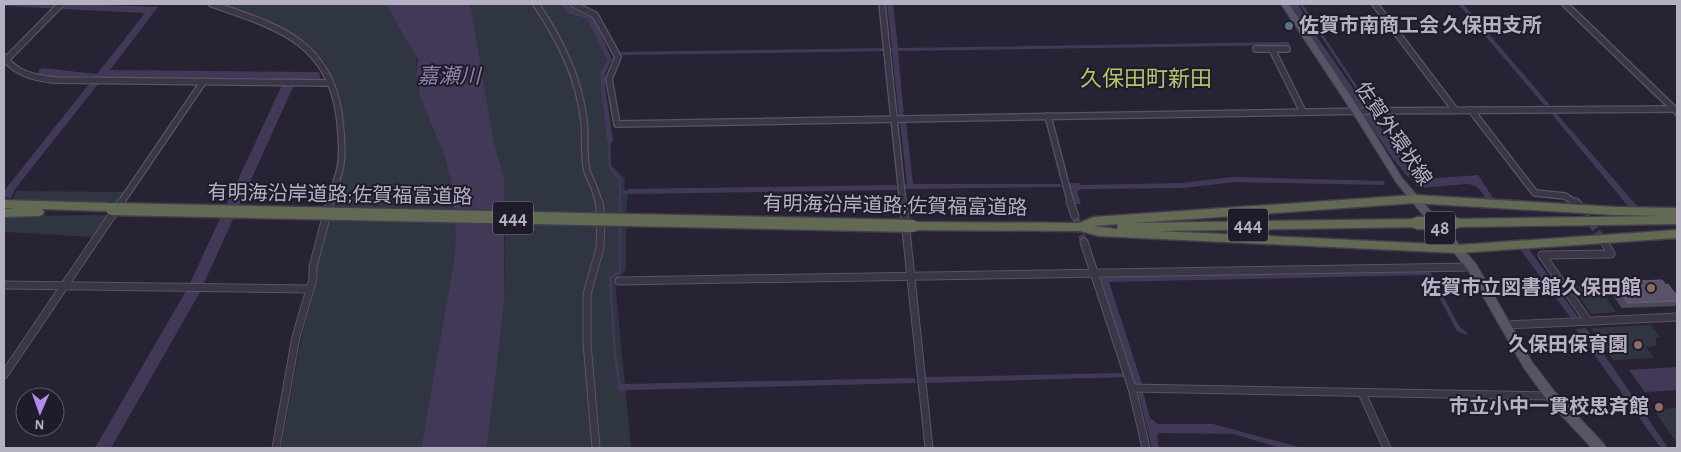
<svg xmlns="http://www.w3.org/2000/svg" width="1681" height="452" viewBox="0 0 1681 452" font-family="'Alegreya Sans','Noto Sans JP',sans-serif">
<rect width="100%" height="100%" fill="#282334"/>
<g fill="#2f3642">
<polygon points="219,4 419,4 416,75 420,96 445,158 452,186 456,237 453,266 421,448 281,448 302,335 318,277 316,267 337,185 343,172 345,131 341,101 325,62 309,45 276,25"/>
<polygon points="467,4 561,4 567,13 587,19 607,60 601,71 611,165 625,179 624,188 628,194 626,211 626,270 615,281 631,448 487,448 504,305 505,221"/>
<polygon points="17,191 126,192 117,205 12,200"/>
<polygon points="108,215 94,237 4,232 4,219 13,216"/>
<polygon points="1602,285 1607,292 1603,293 1616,312 1591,314 1572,286"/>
<polygon points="1651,325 1660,337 1656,338 1656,346 1646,347 1654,358 1613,360 1591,328"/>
<polygon points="1677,408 1677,443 1653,409"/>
</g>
<g fill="#423959">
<polygon points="4,4 77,4 158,7 110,70 319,72 321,80 101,78 95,78 94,76 45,76 39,74 39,70 42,68 97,74 145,13 4,6"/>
<polygon points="382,4 470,4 493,139 504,180 504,305 487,448 421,448 453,266 456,237 452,186 445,158 420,96 416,75 418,59 388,8"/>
<path d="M 561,4 L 566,4 C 574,11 586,13 594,20 L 612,59 L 605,74 L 605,88 L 613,140 L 610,147 L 607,139 L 601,88 L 601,71 L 607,60 L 587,19 L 567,13 Z"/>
<polygon points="887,4 893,4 898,48 1288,42 1290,45 898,51 904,117 899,117 892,51 621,55 620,52 892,48"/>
<polygon points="1290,4 1298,4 1313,31 1414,176 1408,177 1391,156"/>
<polygon points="1458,4 1463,4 1550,105 1544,105"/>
<polygon points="90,83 99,83 15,189 11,198 4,197 4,191"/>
<polygon points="282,85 294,85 204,283 190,283"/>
<polygon points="1550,112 1556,113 1637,206 1628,206"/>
<polygon points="906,121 913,184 1060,184 1062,187 905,189 904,185 907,184 900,122"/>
<path d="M 1478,175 L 1495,201 L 1487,200 C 1481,191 1478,185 1467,184 L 1419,188 L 1412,180 Z"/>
<polygon points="1232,177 1384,181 1385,185 1235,182 1183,188 1082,189 1077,191 1081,204 1075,204 1069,183 1079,183 1080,185 1182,183"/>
<polygon points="896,185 896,190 628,194 628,189"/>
<polygon points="1528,248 1578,317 1570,317 1520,249"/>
<polygon points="1430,271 1459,326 1467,333 1467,335 1457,331 1427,275 1109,282 1142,384 1135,384 1099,275 1106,277"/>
<polygon points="186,291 200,292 111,448 95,448"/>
<polygon points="1586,328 1668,448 1661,448 1576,329"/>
<polygon points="1677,367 1677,390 1645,392 1629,370"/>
<polygon points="1124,373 1126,377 927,383 926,377"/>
<polygon points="915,378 916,383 628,390 622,392 618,390 617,385 619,382 622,384"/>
<polygon points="1138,392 1143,392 1150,418 1158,424 1213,424 1302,448 1280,448 1234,434 1159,433 1157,437 1159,448 1152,448"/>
</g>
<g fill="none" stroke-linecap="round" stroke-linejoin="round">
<g stroke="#423959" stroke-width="2.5">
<polyline points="1301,4 1370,108 1448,108"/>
<polyline points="1457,108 1491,107"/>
<polyline points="1675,115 1677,117"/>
<polyline points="609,146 610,168 620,179 620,216"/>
<polyline points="896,188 904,187"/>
<polyline points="620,192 628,192"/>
<polyline points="619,382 615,355 610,278 620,271 620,224"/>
</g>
<g stroke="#443f50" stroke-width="7" stroke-dasharray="7 3" stroke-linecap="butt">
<polyline points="1580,207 1604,242"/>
<polyline points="1075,216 1084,242"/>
</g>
<g stroke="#595463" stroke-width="8">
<g id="street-far1">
<path d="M 212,4 C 274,26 328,39 339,114 C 341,130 343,147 341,163 C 339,177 333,190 330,204"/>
<path d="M 536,4 C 560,40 579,77 584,121 C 586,136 583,156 587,171 C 592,184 596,189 599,204"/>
<polyline points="573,4 595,15 618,57 609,79 617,124 1370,111 1677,109"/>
<polyline points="882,4 903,204"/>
<polyline points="1375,4 1455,110"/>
<polyline points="1565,4 1675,110"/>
<polyline points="1256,49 1287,49"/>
<polyline points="1272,49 1303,112"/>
<path d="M 4,57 C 16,74 35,78 55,80 L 330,83"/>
<polyline points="4,62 61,4"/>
<polyline points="1471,110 1535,193 1565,196 1577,204"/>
<polyline points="1048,116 1071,204"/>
<polyline points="120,204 203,82"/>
</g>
</g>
<g stroke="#595463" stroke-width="9">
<g id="street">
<polyline points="903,202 929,448"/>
<polyline points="1070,202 1075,216"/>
<polyline points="1576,202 1579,206"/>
<polyline points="1084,242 1132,388 1146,448"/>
<polyline points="619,281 1472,267"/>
<polyline points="4,285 310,289"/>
<polyline points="1588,321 1542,255 1611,254 1605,243"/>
<polyline points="1506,325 1677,317"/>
<polyline points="4,375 121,202"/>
<polyline points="1132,388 1551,396"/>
<polyline points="1362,393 1387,448"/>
<polyline points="276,448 296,337 313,279 313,267 330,202"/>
<polyline points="596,448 587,343 587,294 600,248 601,215 599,202"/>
</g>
</g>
<g stroke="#443f4f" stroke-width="2">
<polygon id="primary" points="1281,4 1289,4 1359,109 1402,178 1476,264 1532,362 1555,392 1604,444 1606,448 1592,448 1547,400 1524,368 1468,270 1396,182 1353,113"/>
</g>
<g stroke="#433e4d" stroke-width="3">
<g id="highway">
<path d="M 1415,195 L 1616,207 L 1677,208 L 1677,224 L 1455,227 L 1451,226 L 1449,223 L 1451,220 L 1455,219 L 1661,216 L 1616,215 L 1415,203 L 1134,223 L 1416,219 L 1420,220 L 1422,223 L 1420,226 L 1416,227 L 1157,231 L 1458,245 L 1677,230 L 1677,238 L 1458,253 L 1099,236 L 1080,231 L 913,230 L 909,229 L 907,226 L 909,223 L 913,222 L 1079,223 L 1094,217 ZM 1118,224 L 1117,229 L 1093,226 L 1119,224 Z"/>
<polygon points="4,200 108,203 116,206 118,209 112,213 106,211 42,209 44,212 42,215 38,216 4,217 4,209 15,208 4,208"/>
</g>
</g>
<use href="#street-far1" stroke="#3b3645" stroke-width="5.5"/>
<use href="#street" stroke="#3b3645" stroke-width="7"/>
<use href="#primary" fill="#595465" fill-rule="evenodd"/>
<use href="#highway" fill="#636a54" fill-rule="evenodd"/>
<g stroke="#433e4d" stroke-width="15" stroke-linecap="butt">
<g id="highway-bridge">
<polyline points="112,209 913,226"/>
<polyline points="1416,223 1455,223"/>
</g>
</g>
<use href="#highway-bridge" stroke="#636a54" stroke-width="12"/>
</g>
<polygon fill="#4e475d" points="1618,282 1666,285 1677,296 1677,303 1675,306 1622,308 1611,293 1614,290 1612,287"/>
<polygon fill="#595268" stroke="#686176" points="1662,280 1666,285 1668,284 1677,296 1677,301 1628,303 1617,288 1622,288 1618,282"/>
<circle fill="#5c6f8a" stroke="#201b2a" stroke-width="2" cx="1289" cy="26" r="5"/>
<g fill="#8d6e63" stroke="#201b2a" stroke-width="2">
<circle cx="1651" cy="288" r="5"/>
<circle cx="1638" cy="345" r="5"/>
<circle cx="1659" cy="407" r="5"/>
</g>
<g text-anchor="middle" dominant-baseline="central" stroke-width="4" stroke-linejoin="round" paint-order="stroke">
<g fill="#201b2a" stroke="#898494" stroke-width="1">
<rect x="493" y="201.5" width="40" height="33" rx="4"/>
<rect x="1228" y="208.5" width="40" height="33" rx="4"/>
<rect x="1425" y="211.5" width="30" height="33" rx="4"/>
</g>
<g font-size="19" font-weight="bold" fill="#b6b1c2">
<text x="513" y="218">444</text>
<text x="1248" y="225">444</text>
<text x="1440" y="228">48</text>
</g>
<g font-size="20" font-weight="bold" fill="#b6b1c2" stroke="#201b2a" text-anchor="end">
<text x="1299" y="26" text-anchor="start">佐賀市南商工会 久保田支所</text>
<text x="1641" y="288">佐賀市立図書館久保田館</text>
<text x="1628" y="345">久保田保育園</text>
<text x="1649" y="407">市立小中一貫校思斉館</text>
</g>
<g font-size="20" fill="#b6b1c2" stroke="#201b2a">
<text transform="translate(1393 134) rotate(56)">佐賀外環状線</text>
<text transform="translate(340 195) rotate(1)">有明海沿岸道路;佐賀福富道路</text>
<text transform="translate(895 206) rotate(1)">有明海沿岸道路;佐賀福富道路</text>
</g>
<g font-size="21" font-style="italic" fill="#8f84ab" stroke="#201b2a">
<text x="449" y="76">嘉瀬川</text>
</g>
<g font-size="22" fill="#b6c469" stroke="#201b2a">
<text x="1146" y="79">久保田町新田</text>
</g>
</g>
<rect width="1681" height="452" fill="none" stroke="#b6b1c2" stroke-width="10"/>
<g transform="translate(40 412) rotate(182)"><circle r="24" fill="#201b2a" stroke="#5c5767"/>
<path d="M0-4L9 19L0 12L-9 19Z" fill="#ad8ee9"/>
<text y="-8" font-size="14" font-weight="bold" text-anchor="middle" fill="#b6b1c2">N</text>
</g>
</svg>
